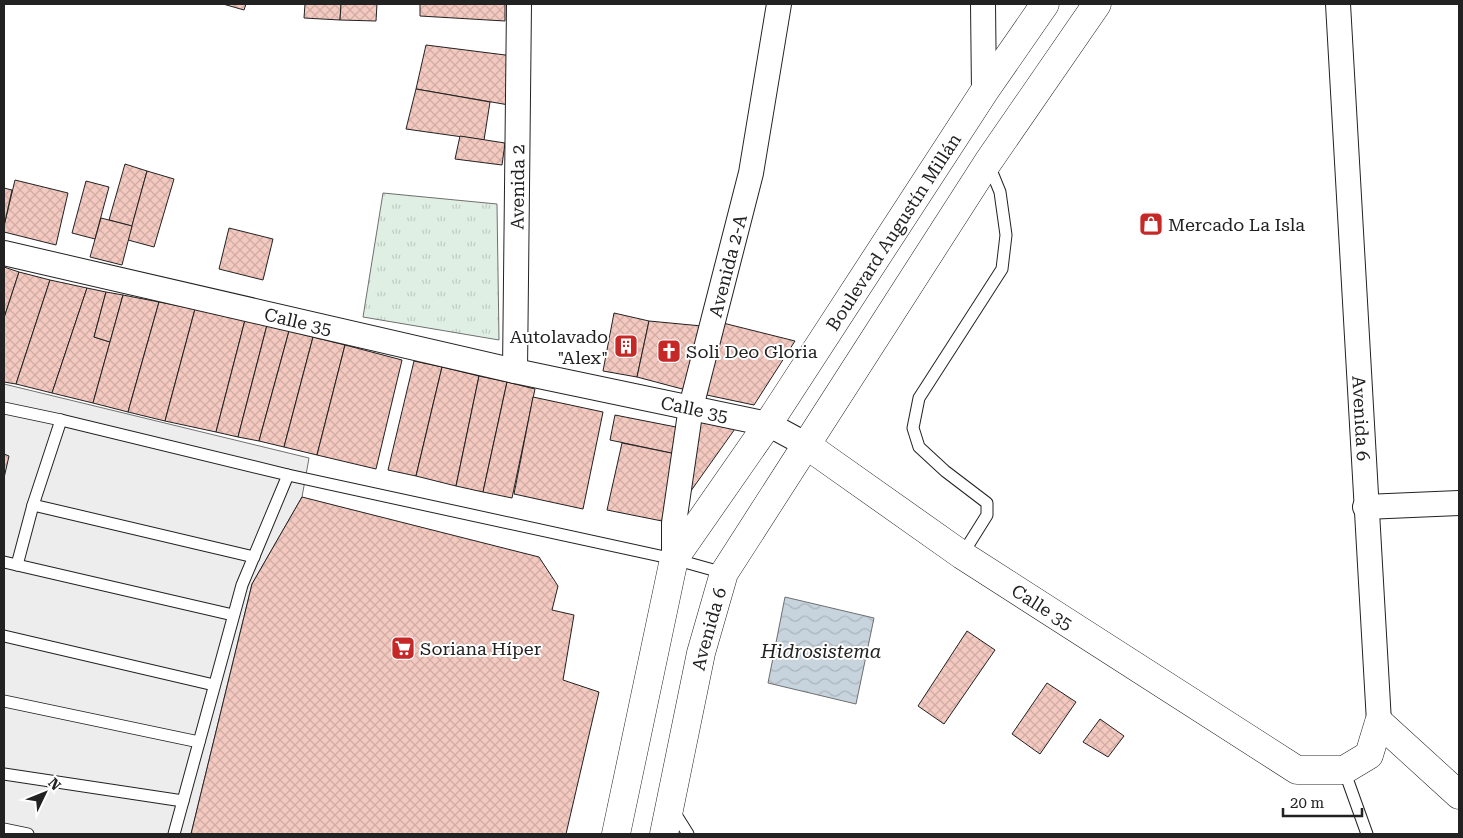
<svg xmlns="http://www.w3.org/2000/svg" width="1463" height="838" viewBox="0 0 1463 838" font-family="'Roboto Serif',serif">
<defs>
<pattern id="grass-tufts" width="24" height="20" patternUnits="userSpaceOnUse" patternTransform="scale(1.25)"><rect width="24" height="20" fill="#e0efe3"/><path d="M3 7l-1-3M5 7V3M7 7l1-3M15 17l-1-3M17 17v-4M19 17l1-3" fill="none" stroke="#c0cdc2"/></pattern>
<pattern id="water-waves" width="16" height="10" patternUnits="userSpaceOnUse" patternTransform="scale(1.25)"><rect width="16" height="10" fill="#c7d3dd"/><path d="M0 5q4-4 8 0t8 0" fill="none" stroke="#abb5bd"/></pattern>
<pattern id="building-cross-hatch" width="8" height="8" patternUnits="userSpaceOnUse" patternTransform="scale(1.25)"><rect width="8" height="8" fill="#f3c9c0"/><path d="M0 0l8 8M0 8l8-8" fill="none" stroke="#d0aca5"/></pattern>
</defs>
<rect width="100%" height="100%" fill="#fff"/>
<polygon fill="url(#grass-tufts)" stroke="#6f6f6f" points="383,193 497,204 499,340 363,317"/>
<polygon fill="#ededed" stroke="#6f6f6f" points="4,384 309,458 302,497 252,584 191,834 4,834"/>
<polygon fill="url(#water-waves)" stroke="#6f6f6f" points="785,597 874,618 856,704 768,683"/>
<g fill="url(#building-cross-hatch)" stroke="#222">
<polygon points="223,4 246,4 244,10"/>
<polygon points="305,4 341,4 340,20 304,18"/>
<polygon points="341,4 377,4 376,21 340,20"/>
<polygon points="420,4 505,4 505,21 420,16"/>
<polygon points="426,45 513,56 509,105 416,89"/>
<polygon points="416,89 490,102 484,140 406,129"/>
<polygon points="460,136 505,143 502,165 455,159"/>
<polygon points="125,164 147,171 132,226 109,220"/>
<polygon points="147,171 174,179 154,247 128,240"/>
<polygon points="15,180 68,193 56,245 4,232 4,226"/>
<polygon points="86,181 109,187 95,239 72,233"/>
<polygon points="4,188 12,190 4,226"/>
<polygon points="101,218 132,226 122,265 90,257"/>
<polygon points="229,228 273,239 263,280 219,269"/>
<polygon points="4,267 19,272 4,318"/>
<polygon points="19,272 50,280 16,384 4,382 4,318"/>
<polygon points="50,280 87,288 52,393 16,384"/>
<polygon points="87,288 106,292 94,337 110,342 93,403 52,393"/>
<polygon points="106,292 123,295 110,342 94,337"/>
<polygon points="123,295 159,302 128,412 93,403"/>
<polygon points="159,302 195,309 165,421 128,412"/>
<polygon points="195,309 245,320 216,432 165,421"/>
<polygon points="614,313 649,321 637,377 603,371"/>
<polygon points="245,320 267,325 238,437 216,432"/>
<polygon points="649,321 702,326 686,390 637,377"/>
<polygon points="719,322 795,341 754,405 702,394"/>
<polygon points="267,325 289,331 259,441 238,437"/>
<polygon points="289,331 313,337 284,447 259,441"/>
<polygon points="313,337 345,345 317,455 284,447"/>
<polygon points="345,345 402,360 376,469 317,455"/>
<polygon points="414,361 442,367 416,476 388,470"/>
<polygon points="442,367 479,376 456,486 416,476"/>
<polygon points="479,376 507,382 483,492 456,486"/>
<polygon points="507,382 535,389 512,498 483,492"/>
<polygon points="533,397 603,412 583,509 514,494"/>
<polygon points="615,415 681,428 676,454 610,440"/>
<polygon points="698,416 737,426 688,495"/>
<polygon points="622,443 676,454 662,521 607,510"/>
<polygon points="4,454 9,456 4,478"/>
<polygon points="302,497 539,557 558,586 552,610 574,615 563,680 599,692 566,834 191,834 252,584"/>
<polygon points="967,631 995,650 944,724 918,706"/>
<polygon points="1047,683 1076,702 1040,754 1012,734"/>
<polygon points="1100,719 1124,736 1108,757 1083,742"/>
</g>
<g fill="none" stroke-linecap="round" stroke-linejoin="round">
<g stroke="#222" stroke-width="13">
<g id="service">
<polyline points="4,408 61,420 288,475 674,559 724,573"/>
<polyline points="33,505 254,557"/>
<polyline points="962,555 987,515 987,503 945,471 919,447 913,428 919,398 1002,269 1006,235 1000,192 989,165"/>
<polyline points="4,562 233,615"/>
<polyline points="17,565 33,505 61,420"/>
<polyline points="4,636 214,685"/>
<polyline points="4,701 199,742"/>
<polyline points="1344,770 1367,834"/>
<polyline points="4,774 183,801"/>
<polyline points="673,810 688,834"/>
<polyline points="4,829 28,834"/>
<polyline points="174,834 242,585 288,475"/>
</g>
</g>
<g stroke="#222" stroke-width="26">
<g id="minor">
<polyline points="983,4 984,92"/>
<path id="s1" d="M 1338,4 L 1379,722"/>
<path id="s2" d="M 4,253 L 515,371 L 768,424 L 805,444"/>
<path id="s3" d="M 515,371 L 519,4"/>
<polyline points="1365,507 1459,503"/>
<path id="s4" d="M 674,559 L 674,523 L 691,407 L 751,173 L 779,4"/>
</g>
</g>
<g stroke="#222" stroke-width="29">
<g id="tertiary">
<path id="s5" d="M 805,444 L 962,555 L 1297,770 L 1344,770 L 1369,755 L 1379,722 L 1459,795"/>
<path id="s6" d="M 616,834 L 674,559 L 768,424 L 984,92 L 1045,4"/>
<path id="s7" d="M 664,834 L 701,653 L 724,573 L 988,162 L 1097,4"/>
</g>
</g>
<use href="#service" stroke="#fff" stroke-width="11"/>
<use href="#minor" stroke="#fff" stroke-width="24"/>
<use href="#tertiary" stroke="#fff" stroke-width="28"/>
</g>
<defs>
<g id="shop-square" transform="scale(1.25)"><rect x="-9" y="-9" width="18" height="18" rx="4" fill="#c62828" stroke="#fff"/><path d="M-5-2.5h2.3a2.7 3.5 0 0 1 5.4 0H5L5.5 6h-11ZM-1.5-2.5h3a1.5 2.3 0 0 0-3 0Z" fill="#fff"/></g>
<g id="building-square" transform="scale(1.25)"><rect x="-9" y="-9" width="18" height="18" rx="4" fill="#c62828" stroke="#fff"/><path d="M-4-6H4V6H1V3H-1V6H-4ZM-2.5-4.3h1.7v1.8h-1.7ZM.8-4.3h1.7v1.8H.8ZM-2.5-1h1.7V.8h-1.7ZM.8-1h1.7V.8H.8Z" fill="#fff"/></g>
<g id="church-square" transform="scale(1.25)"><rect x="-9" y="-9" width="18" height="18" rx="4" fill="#c62828" stroke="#fff"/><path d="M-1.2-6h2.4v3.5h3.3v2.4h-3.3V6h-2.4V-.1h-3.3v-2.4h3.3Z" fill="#fff"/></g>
<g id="supermarket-square" transform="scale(1.25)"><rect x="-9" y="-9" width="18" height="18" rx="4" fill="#c62828" stroke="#fff"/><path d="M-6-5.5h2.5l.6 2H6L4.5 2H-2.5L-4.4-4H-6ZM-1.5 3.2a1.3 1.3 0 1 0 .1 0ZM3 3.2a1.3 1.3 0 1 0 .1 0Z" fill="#fff"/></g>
</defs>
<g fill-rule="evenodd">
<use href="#shop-square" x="1151" y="224"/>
<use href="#building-square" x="626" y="346"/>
<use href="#church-square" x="669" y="351"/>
<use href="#supermarket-square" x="403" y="648"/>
</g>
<g text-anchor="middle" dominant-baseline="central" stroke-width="4" stroke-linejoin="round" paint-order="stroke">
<g font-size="18" fill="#222" stroke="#fff">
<text stroke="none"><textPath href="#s3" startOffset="184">Avenida 2</textPath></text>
<text stroke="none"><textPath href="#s6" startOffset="675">Boulevard Augustín Millán</textPath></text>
<text stroke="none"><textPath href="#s4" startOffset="299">Avenida 2-A</textPath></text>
<text stroke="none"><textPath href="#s2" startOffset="302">Calle 35</textPath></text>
<text stroke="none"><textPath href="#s2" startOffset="708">Calle 35</textPath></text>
<text stroke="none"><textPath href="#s1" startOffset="415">Avenida 6</textPath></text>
<text stroke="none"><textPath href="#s5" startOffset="288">Calle 35</textPath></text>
<text stroke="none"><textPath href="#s7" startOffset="210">Avenida 6</textPath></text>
</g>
<g font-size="18" fill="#222" stroke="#fff" text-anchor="start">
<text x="1168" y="224">Mercado La Isla</text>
<text x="608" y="336" text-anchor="end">Autolavado<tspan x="608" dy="21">"Alex"</tspan></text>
<text x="686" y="351">Soli Deo Gloria</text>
<text x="420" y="648">Soriana Híper</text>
</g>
<g font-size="19" font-style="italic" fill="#222" stroke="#fff">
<text x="821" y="651">Hidrosistema</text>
</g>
</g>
<rect width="1463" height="838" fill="none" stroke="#222222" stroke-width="10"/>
<g transform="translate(45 793) rotate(47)" stroke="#ffffff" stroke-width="4" paint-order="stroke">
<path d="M0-4L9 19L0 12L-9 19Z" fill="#222222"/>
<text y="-8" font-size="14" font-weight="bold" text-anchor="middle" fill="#222222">N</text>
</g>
<path d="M1283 808v8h79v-8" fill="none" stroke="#222222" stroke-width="2.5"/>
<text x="1290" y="808" font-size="15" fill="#222222" stroke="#ffffff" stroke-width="4" paint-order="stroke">20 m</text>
</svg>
